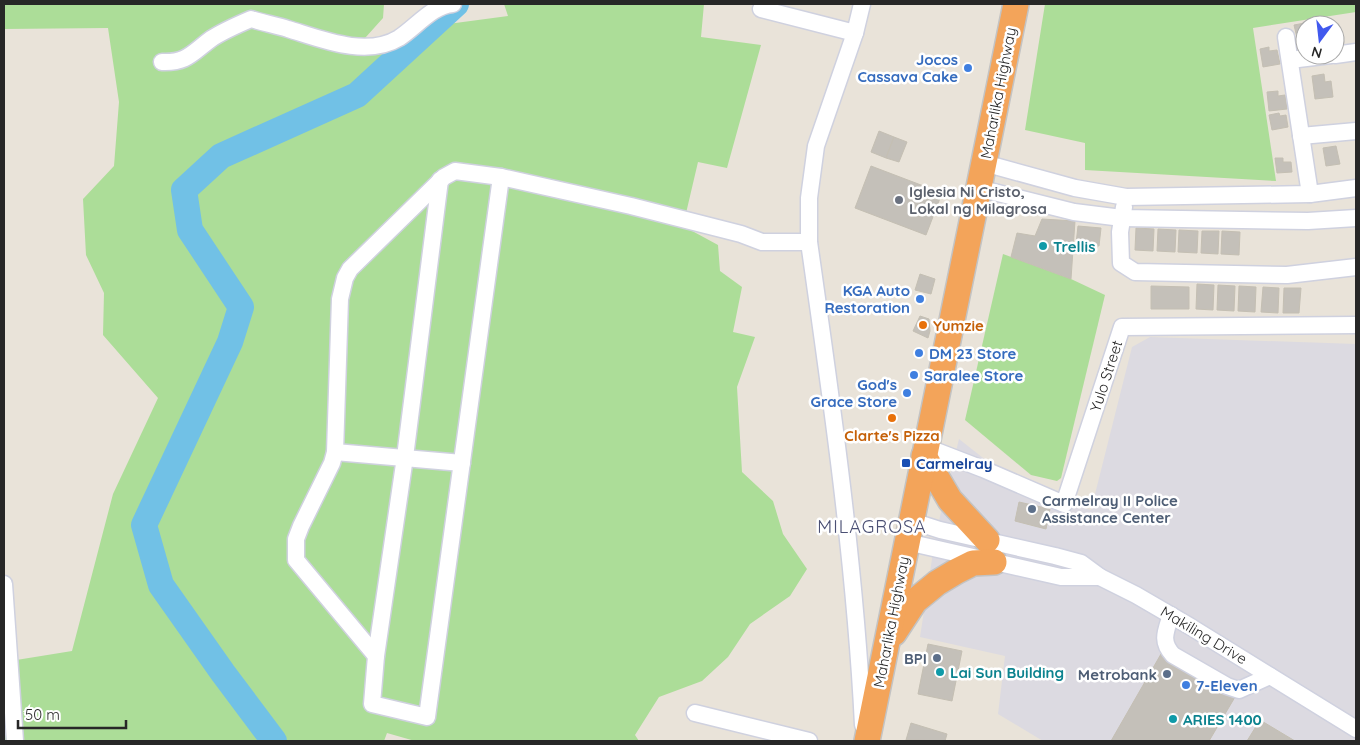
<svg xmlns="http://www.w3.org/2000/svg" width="1360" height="745" viewBox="0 0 1360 745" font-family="Quicksand,sans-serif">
<rect width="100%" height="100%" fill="#e9e3d9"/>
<polygon fill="#dcdae1" points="1150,337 1356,344 1356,741 1043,741 998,714 1005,656 920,637 936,533 959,439 1020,487 1091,510 1132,347"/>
<g fill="#acdd98">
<polygon points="4,4 384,4 383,18 357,47 433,26 508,16 504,4 704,4 701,37 761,45 727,168 698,162 683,226 718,245 720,271 742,287 733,332 755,337 737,387 742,472 773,501 783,534 807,569 790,596 750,624 728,657 702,681 659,697 635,735 639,741 415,741 387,733 384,741 4,741 4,662 72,651 113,494 158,398 103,335 104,293 86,255 83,199 114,166 119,102 108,28 4,29"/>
<polygon points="1045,4 1356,4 1356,12 1253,28 1276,181 1085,170 1085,143 1025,130"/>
<polygon points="1003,254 1071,279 1105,295 1061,478 1057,481 1031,475 965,420"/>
</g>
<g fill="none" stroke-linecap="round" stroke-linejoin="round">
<polyline stroke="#71c1e6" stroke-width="26" points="274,741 223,673 161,585 144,525 230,342 241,307 190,230 184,190 221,156 357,95 456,4"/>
</g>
<g fill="#c4c0b9" stroke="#c4bfb3">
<polygon points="1310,22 1311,25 1305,25 1305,40 1298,42 1294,25"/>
<polygon points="1269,47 1269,51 1277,50 1280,64 1263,67 1260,49"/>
<polygon points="1324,74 1325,82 1331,81 1333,97 1315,99 1312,76"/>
<polygon points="1278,91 1278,96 1285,95 1287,109 1269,111 1267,92"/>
<polygon points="1279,113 1280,116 1286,115 1288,127 1272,130 1269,115"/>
<polygon points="879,131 894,137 886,158 871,152"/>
<polygon points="894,137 907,142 899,162 886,158"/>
<polygon points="1336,146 1340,164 1326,166 1323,148"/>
<polygon points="1275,158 1283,158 1283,162 1291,162 1292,172 1277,173"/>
<polygon points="871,166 942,193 926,235 855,208"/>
<polygon points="1042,219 1075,221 1071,279 1011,257 1017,233 1035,236"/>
<polygon points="1078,226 1101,228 1099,246 1076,244"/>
<polygon points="1136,228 1154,229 1153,251 1135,250"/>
<polygon points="1158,229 1176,230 1175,252 1157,251"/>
<polygon points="1179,230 1198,231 1197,253 1178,252"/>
<polygon points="1202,231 1219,231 1218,254 1201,253"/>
<polygon points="1222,231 1240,232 1239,255 1221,254"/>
<polygon points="920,274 935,279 931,294 915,290"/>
<polygon points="1197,284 1214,285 1213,310 1196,309"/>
<polygon points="1218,285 1235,286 1234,311 1217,310"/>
<polygon points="1151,286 1189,287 1189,309 1151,309"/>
<polygon points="1239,286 1256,287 1255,312 1238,311"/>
<polygon points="1263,287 1279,288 1278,313 1261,312"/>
<polygon points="1284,288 1301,288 1299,313 1283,313"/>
<polygon points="920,316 929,319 930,331 928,338 913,331"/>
<polygon points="1019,502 1050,509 1046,529 1015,521"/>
<polygon points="928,644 962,651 952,701 918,694"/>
<polygon points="1161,654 1235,697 1209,741 1111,741"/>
<polygon points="1260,720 1295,741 1247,741"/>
<polygon points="911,723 947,734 945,741 906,740"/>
</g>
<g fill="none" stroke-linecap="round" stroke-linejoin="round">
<g stroke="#cfd1df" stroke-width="19">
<g id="minor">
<path d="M 862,4 L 855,33 L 816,146 L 809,198 L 809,242 C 832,403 855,564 863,725"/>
<polyline points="761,9 855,33"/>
<polyline points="1286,37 1310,194"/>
<polyline points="1335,55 1356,52"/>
<polyline points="1290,60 1331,55"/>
<path d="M 162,62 C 187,63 192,53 211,39 C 223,31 237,25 251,19 C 263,23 276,25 288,29 C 321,39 366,58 399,38 C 416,27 433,5 453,4"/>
<polyline points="1301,136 1356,131"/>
<polyline points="984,163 1075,188 1126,197 1310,194 1356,188"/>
<polyline points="440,180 405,457 376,656 372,704 427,717 501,177"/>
<polyline points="978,188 1074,212 1122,218 1308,221 1356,218"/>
<polyline points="1124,207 1120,232 1121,263 1135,272 1287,275 1356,267"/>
<polyline points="926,447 983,469 1064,504 1122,327 1356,325"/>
<polyline points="335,452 462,463"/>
<polyline points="912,521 940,530 1055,556 1081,563 1100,577 1136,595 1191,627 1356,729"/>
<polyline points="907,542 1061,577 1100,577"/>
<polyline points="4,584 15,741"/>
<path d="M 1171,615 C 1166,631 1160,641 1173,655 L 1227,686 L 1239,690 L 1270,676"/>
<polyline points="376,656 296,560 296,539 301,526 332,463 335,452 340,299 345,278 350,269 444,177 455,171 501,177 631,206 741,234 762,242 809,242"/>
<polyline points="695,713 809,741"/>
</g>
</g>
<g stroke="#c3c3c3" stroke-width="28">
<g id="highway">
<polyline points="924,456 950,500 987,540"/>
<polyline points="894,633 915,601 937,583 957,571 973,563 994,562"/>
<polyline points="867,741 1016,4"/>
</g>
</g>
<use href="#minor" stroke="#fff" stroke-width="16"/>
<use href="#highway" stroke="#f3a45a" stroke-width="25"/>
</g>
<g fill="#3f7fe0" stroke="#fff" stroke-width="2">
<circle cx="968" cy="68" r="5"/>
<circle cx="920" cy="299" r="5"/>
<circle cx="919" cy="353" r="5"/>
<circle cx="914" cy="375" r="5"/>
<circle cx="907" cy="393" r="5"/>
<circle cx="1186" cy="685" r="5"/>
</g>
<circle fill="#6b7280" stroke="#fff" stroke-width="2" cx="899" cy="200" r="5"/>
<g fill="#0f9aa8" stroke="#fff" stroke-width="2">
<circle cx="1043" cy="246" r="5"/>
<circle cx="940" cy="672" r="5"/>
<circle cx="1173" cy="719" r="5"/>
</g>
<g fill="#e8710a" stroke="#fff" stroke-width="2">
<circle cx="923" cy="325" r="5"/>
<circle cx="892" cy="418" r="5"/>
</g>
<rect fill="#1a4fb4" stroke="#fff" stroke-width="2" x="901" y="458" width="10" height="10" rx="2.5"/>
<g fill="#5c6f8a" stroke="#fff" stroke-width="2">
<circle cx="1032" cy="509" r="5"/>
<circle cx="937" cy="658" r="5"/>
<circle cx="1167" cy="674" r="5"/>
</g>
<g text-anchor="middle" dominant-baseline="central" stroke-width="5" stroke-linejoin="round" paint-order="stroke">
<g font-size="15" font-weight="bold" fill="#366cbe" stroke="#fff" text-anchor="end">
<text x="958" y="59">Jocos<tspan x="958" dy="17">Cassava Cake</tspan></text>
<text x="910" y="290">KGA Auto<tspan x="910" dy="17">Restoration</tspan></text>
<text x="929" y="353" text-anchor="start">DM 23 Store</text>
<text x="924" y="375" text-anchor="start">Saralee Store</text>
<text x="897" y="384">God's<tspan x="897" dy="17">Grace Store</tspan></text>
<text x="1196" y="685" text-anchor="start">7-Eleven</text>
</g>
<g font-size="15" fill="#272727" stroke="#fff">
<text transform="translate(998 93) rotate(-79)">Maharlika Highway</text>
<text transform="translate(1106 376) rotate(-72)">Yulo Street</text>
<text transform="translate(891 622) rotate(-79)">Maharlika Highway</text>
<text transform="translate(1204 635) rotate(31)">Makiling Drive</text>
</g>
<g font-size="15" font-weight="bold" fill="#5b616d" stroke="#fff" text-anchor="start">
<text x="909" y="191">Iglesia Ni Cristo,<tspan x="909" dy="17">Lokal ng Milagrosa</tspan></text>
</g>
<g font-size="15" font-weight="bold" fill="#0d838f" stroke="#fff" text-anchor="start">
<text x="1053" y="246">Trellis</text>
<text x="950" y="672">Lai Sun Building</text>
<text x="1183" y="719">ARIES 1400</text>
</g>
<g font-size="15" font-weight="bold" fill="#c56008" stroke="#fff" text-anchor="start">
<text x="933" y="325">Yumzie</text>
<text x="892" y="435" text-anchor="middle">Clarte's Pizza</text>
</g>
<g font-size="15" font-weight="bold" fill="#164399" stroke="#fff" text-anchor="start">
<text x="916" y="463">Carmelray</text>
</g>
<g font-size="15" font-weight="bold" fill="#4e5e75" stroke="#fff" text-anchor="end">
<text x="1042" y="500" text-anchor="start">Carmelray II Police<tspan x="1042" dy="17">Assistance Center</tspan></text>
<text x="927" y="658">BPI</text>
<text x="1157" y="674">Metrobank</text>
</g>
<g font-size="18" letter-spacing="1" fill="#4b5074" stroke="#fff">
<text x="872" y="526">MILAGROSA</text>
</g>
</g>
<rect width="1360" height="745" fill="none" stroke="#272727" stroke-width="10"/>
<g transform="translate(1320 40) rotate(195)"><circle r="24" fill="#ffffff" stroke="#a9a9a9"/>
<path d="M0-4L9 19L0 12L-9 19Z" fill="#4159ee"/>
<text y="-8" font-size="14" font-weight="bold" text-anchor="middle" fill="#272727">N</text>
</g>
<path d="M18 720v8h108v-8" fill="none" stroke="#272727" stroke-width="2.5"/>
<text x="25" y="720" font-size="15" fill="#272727" stroke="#ffffff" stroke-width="4" paint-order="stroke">50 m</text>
</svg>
